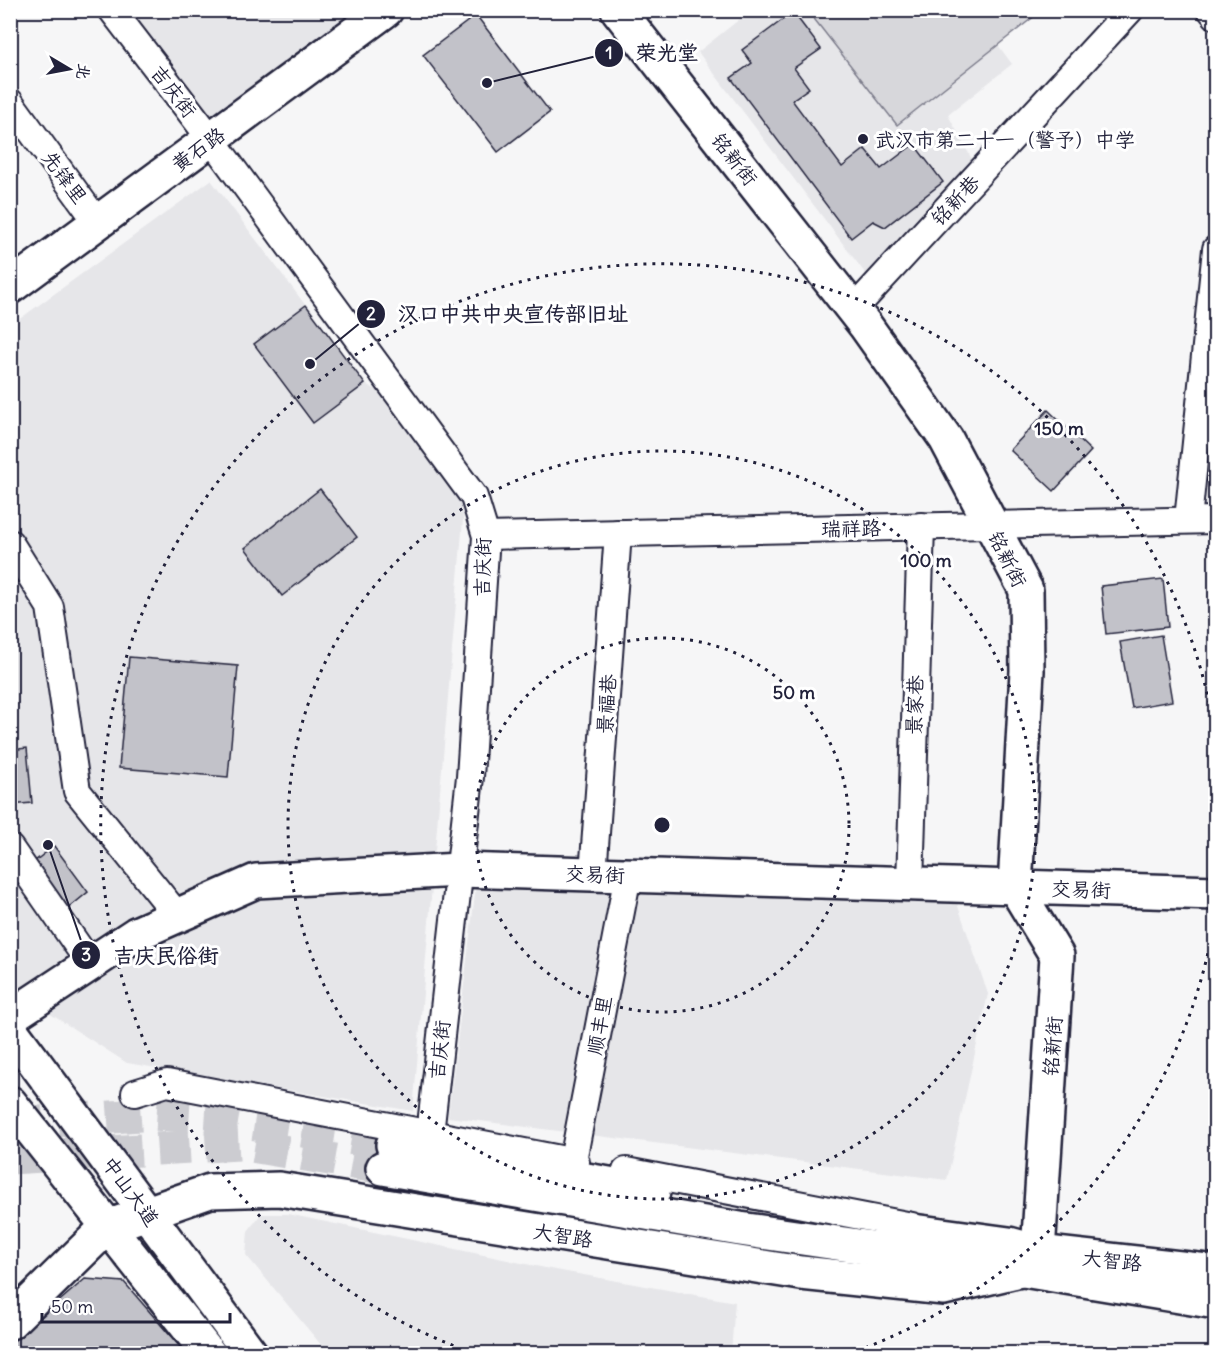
<svg xmlns="http://www.w3.org/2000/svg" width="1226" height="1364" viewBox="0 0 1226 1364" font-family="Delius,'LXGW WenKai TC',sans-serif">
<rect width="100%" height="100%" fill="#f6f6f7"/>
<filter id="ink" filterUnits="userSpaceOnUse"><feTurbulence type="fractalNoise" baseFrequency=".0167" numOctaves="2"/><feDisplacementMap in="SourceGraphic" scale="12" xChannelSelector="R" yChannelSelector="G"/><feConvolveMatrix kernelMatrix="1 2 1 2 8 2 1 2 1" color-interpolation-filters="sRGB"/></filter>
<g filter="url(#ink)">
<g fill="#e6e6e9">
<polygon points="126,11 351,11 212,122"/>
<polygon points="750,11 1041,11 998,45 1012,64 948,115 974,163 868,277 698,52"/>
<polygon points="211,180 365,384 383,393 465,496 413,1111 127,1063 30,1001 11,979 10,326"/>
<polygon points="476,886 957,903 988,994 947,1180 448,1117"/>
<polygon points="261,1214 288,1214 550,1269 735,1302 731,1353 328,1353 246,1255 248,1231"/>
</g>
<polygon fill="#d7d7db" stroke="#7c7c8b" stroke-width="1.5" points="808,11 1041,11 897,125"/>
<g fill="#c2c2c9" stroke="#22223b" stroke-width="1.5">
<polygon points="793,12 821,49 794,68 809,88 792,100 842,167 865,149 881,169 914,144 943,182 885,227 873,221 851,238 731,78 752,63 742,50"/>
<polygon points="476,15 550,112 498,152 423,55"/>
<polygon points="306,305 365,384 313,423 254,344"/>
<polygon points="1048,410 1091,451 1054,491 1010,450"/>
<polygon points="320,489 357,537 282,596 245,548"/>
<polygon points="1163,579 1168,627 1106,634 1101,586"/>
<polygon points="1161,635 1172,701 1132,708 1120,642"/>
<polygon points="129,657 238,666 228,777 119,768"/>
<polygon points="27,748 32,803 10,805 10,750"/>
<polygon points="54,846 88,892 65,911 30,865"/>
<polygon points="85,1279 124,1282 186,1354 10,1354 10,1344"/>
</g>
<g fill="none" stroke-linecap="round" stroke-linejoin="round">
<g stroke="#ccccd1" stroke-width="33" stroke-dasharray="33 16" stroke-linecap="butt">
<polyline points="10,1124 154,1114 218,1118 393,1145"/>
<polyline points="10,1158 240,1144 383,1168"/>
</g>
<g stroke="#22223b" stroke-width="30">
<g id="street">
<polyline points="112,10 211,139 474,497 486,536 470,777 430,1134"/>
<polyline points="1211,10 1216,16"/>
<polyline points="10,102 98,223"/>
<polyline points="853,310 1130,10"/>
<polyline points="1188,520 1216,249"/>
<polyline points="486,536 1216,520"/>
<polyline points="10,543 50,607 77,791 177,915"/>
<polyline points="10,848 91,965"/>
<polyline points="593,874 618,533"/>
<polyline points="910,884 921,526"/>
<polyline points="135,1093 167,1083 576,1162"/>
<polyline points="626,1171 912,1226"/>
<polyline points="570,1176 628,875"/>
</g>
</g>
<g stroke="#22223b" stroke-width="38">
<g id="secondary">
<polyline points="618,10 865,325 946,439 1026,590 1027,671 1015,887 1057,956 1038,1252"/>
<polyline points="10,287 386,10"/>
<polyline points="10,1017 136,934 256,881 459,870 1216,893"/>
<polyline points="10,1029 251,1354"/>
<polyline points="10,1103 209,1354"/>
<polyline points="10,1322 107,1227 210,1191 279,1189 801,1273 944,1288 1021,1270"/>
</g>
</g>
<g stroke="#22223b" stroke-width="38">
<g id="primary">
<polyline points="393,1145 653,1192"/>
<polyline points="383,1168 740,1229 1023,1270 1216,1302"/>
<polyline points="891,1228 1009,1244 1038,1252 1216,1272"/>
</g>
</g>
<use href="#street" stroke="#fff" stroke-width="26"/>
<use href="#secondary" stroke="#fff" stroke-width="33"/>
<use href="#primary" stroke="#fff" stroke-width="33"/>
</g>
</g>
<g fill="none" stroke="#22223b" stroke-width="3" stroke-dasharray="3 6">
<circle cx="662" cy="825" r="187"/>
<circle cx="662" cy="825" r="374"/>
<path d="M1215 918A561 561 0 0 1 854 1352M470 1352A561 561 0 1 1 1215 732"/>
</g>
<circle fill="#22223b" stroke="#fff" stroke-width="2" cx="863" cy="139" r="6"/>
<g text-anchor="middle" dominant-baseline="central" stroke-width="6" stroke-linejoin="round" paint-order="stroke">
<g font-size="20" fill="#22223b" stroke="#fff">
<text transform="translate(174 91) rotate(52)">吉庆街</text>
<text transform="translate(198 149) rotate(-36)">黄石路</text>
<text transform="translate(735 159) rotate(52)">铭新街</text>
<text transform="translate(65 177) rotate(54)">先锋里</text>
<text transform="translate(955 200) rotate(-47)">铭新巷</text>
<text transform="translate(851 528) rotate(-1)">瑞祥路</text>
<text transform="translate(1008 559) rotate(63)">铭新街</text>
<text transform="translate(482 567) rotate(-89)">吉庆街</text>
<text transform="translate(606 704) rotate(-86)">景福巷</text>
<text transform="translate(914 705) rotate(-88)">景家巷</text>
<text transform="translate(595 874) rotate(2)">交易街</text>
<text transform="translate(1081 889) rotate(2)">交易街</text>
<text transform="translate(599 1025) rotate(-79)">顺丰里</text>
<text transform="translate(1052 1046) rotate(-86)">铭新街</text>
<text transform="translate(439 1050) rotate(-84)">吉庆街</text>
<text transform="translate(131 1191) rotate(54)">中山大道</text>
<text transform="translate(563 1235) rotate(9)">大智路</text>
<text transform="translate(1112 1260) rotate(6)">大智路</text>
</g>
<g font-size="20" fill="#22223b" stroke="#fff" text-anchor="start">
<text x="875" y="139">武汉市第二十一（警予）中学</text>
</g>
</g>
<circle cx="662" cy="825" r="9" fill="#22223b" stroke="#fff" stroke-width="3"/>
<g font-size="18" text-anchor="middle" font-weight="bold" fill="#22223b" stroke="#fff" stroke-width="6" stroke-linejoin="round" paint-order="stroke">
<text x="1059" y="435">150 m</text>
<text x="926" y="567">100 m</text>
<text x="794" y="699">50 m</text>
</g>
<path fill="none" stroke="#22223b" stroke-width="2" d="M487 83L609 53M310 364L371 314M48 845L86 955"/>
<g fill="#22223b" stroke="#fff" stroke-width="2">
<circle cx="487" cy="83" r="6"/>
<circle cx="310" cy="364" r="6"/>
<circle cx="48" cy="845" r="6"/>
<circle cx="609" cy="53" r="15"/>
<circle cx="371" cy="314" r="15"/>
<circle cx="86" cy="955" r="15"/>
</g>
<g font-size="18" text-anchor="middle" font-weight="bold" fill="#fff">
<text x="609" y="59">1</text>
<text x="371" y="320">2</text>
<text x="86" y="961">3</text>
</g>
<g font-size="21" text-anchor="middle" font-weight="bold" fill="#22223b" stroke="#fff" stroke-width="6" stroke-linejoin="round" paint-order="stroke">
<text x="667" y="60">荣光堂</text>
<text x="513" y="321">汉口中共中央宣传部旧址</text>
<text x="166" y="963">吉庆民俗街</text>
</g>
<rect width="1226" height="1364" fill="none" stroke="#fff" stroke-width="36"/>
<rect x="18" y="18" width="1190" height="1328" fill="none" stroke="#22223b" stroke-width="2" filter="url(#ink)"/>
<g transform="translate(69 69) rotate(100)" stroke="#ffffff" stroke-width="4.5" paint-order="stroke">
<path d="M0-4.5L10 22L0 15L-10 22Z" fill="#22223b"/>
<text y="-9" font-size="16" font-weight="bold" text-anchor="middle" fill="#22223b">北</text>
</g>
<path d="M42 1313v9h188v-9" fill="none" stroke="#22223b" stroke-width="3"/>
<text x="51" y="1313" font-size="18" fill="#22223b" stroke="#ffffff" stroke-width="4.5" paint-order="stroke">50 m</text>
</svg>
